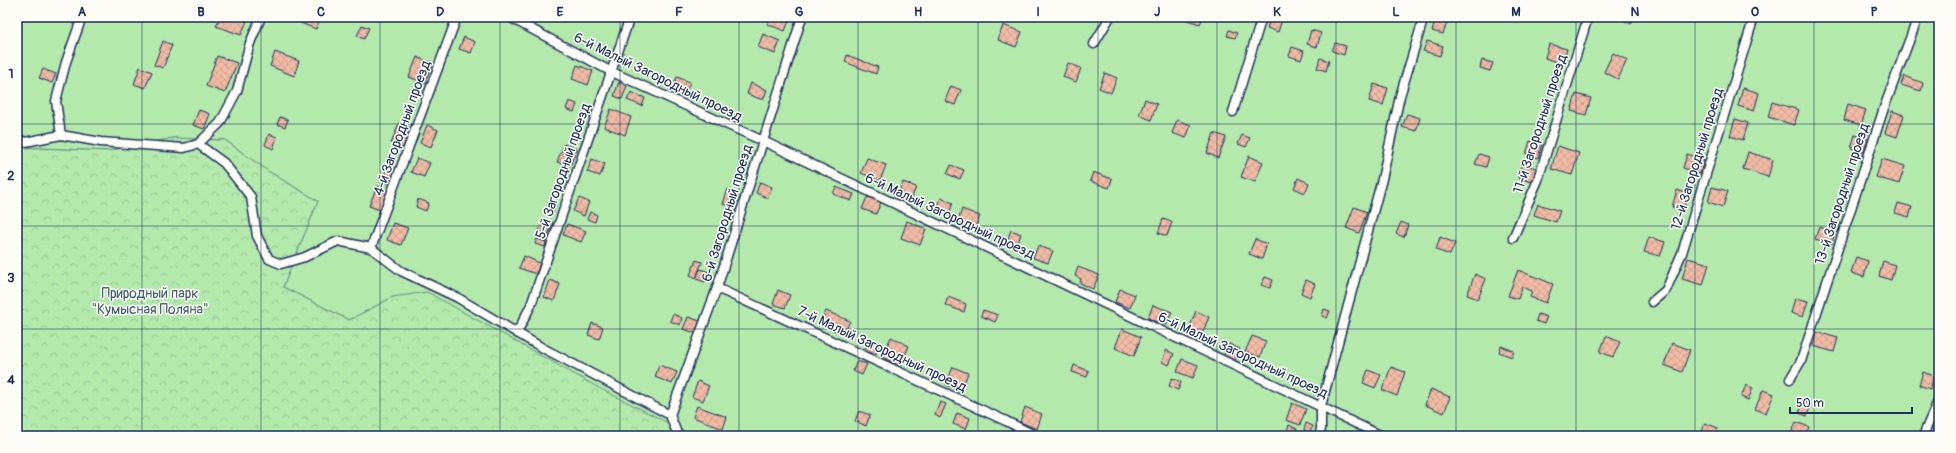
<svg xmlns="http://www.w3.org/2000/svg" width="1956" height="453" viewBox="0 0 1956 453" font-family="Pangolin,sans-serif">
<defs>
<pattern id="forest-crowns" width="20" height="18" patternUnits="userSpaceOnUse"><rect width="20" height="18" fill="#b3e9ab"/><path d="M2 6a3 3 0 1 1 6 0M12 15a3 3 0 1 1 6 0" fill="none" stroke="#99c896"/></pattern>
<pattern id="building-cross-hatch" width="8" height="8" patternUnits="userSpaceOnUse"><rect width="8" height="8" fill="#f1bba4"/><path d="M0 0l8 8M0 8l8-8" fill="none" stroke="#cea190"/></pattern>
</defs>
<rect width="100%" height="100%" fill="#fbefe6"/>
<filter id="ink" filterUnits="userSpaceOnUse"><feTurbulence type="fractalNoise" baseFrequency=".025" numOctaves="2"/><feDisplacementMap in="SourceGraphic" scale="8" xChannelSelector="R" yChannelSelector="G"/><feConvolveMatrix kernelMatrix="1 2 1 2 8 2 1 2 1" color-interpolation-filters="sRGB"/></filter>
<g filter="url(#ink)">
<polygon fill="#b3e9ab" stroke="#678c84" points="17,17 1939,17 1939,436 669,436 393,297 349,320 283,287 318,201 268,171 225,140 174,138 107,151 17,147"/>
<polygon fill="url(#forest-crowns)" stroke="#678c84" points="174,138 225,140 268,171 318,201 283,287 349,320 393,297 427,292 601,389 694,436 17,436 17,147 107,151"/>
<g fill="url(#building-cross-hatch)" stroke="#1b2f5e">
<polygon points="220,17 235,17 247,21 241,35 216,26"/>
<polygon points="294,17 321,17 316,29 293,20"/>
<polygon points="640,17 655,17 653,22"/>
<polygon points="770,17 778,17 789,21 785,31 767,24"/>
<polygon points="1188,17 1203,17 1200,24 1187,20"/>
<polygon points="1271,17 1283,17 1278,32 1267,28"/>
<polygon points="1617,17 1634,17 1631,24"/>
<polygon points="1729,17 1742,17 1740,22 1728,19"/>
<polygon points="1436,19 1447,23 1443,34 1432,31"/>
<polygon points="362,25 369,28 364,39 357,36"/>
<polygon points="1003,25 1022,32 1016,47 998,40"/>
<polygon points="1229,30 1237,33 1235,38 1227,36"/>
<polygon points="1311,30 1321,33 1317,47 1307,44"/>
<polygon points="763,34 780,41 775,54 758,47"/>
<polygon points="464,37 475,42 471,53 459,49"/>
<polygon points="163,41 172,45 163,68 154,65"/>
<polygon points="1427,41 1443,46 1440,56 1423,51"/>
<polygon points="1335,43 1346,46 1344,55 1332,51"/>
<polygon points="1549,44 1567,49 1562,64 1545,58"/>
<polygon points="1292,47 1304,51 1301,60 1289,56"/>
<polygon points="275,52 299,61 294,76 270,66"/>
<polygon points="1613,53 1627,60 1618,79 1604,72"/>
<polygon points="847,55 878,67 876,74 845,62"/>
<polygon points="217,56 237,63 225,93 206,86"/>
<polygon points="417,57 432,63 425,83 409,77"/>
<polygon points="1320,58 1329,61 1326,71 1317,68"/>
<polygon points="1482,60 1493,63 1490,71 1480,68"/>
<polygon points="1068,63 1081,68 1076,82 1063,77"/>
<polygon points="577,65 593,71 588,85 572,79"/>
<polygon points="140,67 152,72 145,88 134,84"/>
<polygon points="43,69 56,74 52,83 39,78"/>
<polygon points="1105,73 1117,78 1111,93 1099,88"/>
<polygon points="1904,76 1923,83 1921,91 1901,85"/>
<polygon points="677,77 690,82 686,92 673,87"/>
<polygon points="619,82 627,86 622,99 614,96"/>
<polygon points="751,83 767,90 763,100 747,94"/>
<polygon points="1374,84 1388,88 1383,105 1369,101"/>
<polygon points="951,86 961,90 955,105 945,101"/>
<polygon points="1743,88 1759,93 1754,111 1738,106"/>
<polygon points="631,92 645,98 642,106 627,100"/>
<polygon points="1576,94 1591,98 1586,115 1571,111"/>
<polygon points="1145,99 1157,104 1151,120 1139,115"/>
<polygon points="569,101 577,104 574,112 566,109"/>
<polygon points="1772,102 1799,110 1794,125 1768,117"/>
<polygon points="1848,104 1866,110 1861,125 1844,120"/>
<polygon points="611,109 631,117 625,135 604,127"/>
<polygon points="199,110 210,114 204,129 193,125"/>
<polygon points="1892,111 1904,115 1897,137 1885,133"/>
<polygon points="1407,114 1420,118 1416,131 1402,127"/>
<polygon points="280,117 288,120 285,127 277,124"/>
<polygon points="1735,119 1748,123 1743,140 1730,136"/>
<polygon points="1177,120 1191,125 1186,138 1172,133"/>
<polygon points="399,123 411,128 403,148 391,144"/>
<polygon points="427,125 438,130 431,147 420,143"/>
<polygon points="1214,133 1226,137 1218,158 1207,153"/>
<polygon points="269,134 277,137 273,149 265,145"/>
<polygon points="1242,135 1250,138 1246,147 1238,144"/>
<polygon points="1855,135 1868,139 1864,152 1851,148"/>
<polygon points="1530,141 1542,144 1538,158 1526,154"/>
<polygon points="564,144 577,149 570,166 557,162"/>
<polygon points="1558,146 1579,153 1572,175 1551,169"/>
<polygon points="1748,152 1773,160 1768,177 1743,169"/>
<polygon points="1479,154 1489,157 1486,167 1475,164"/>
<polygon points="1687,154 1704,159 1700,174 1683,168"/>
<polygon points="1249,156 1263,162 1255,182 1241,177"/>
<polygon points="417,158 430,163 424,177 411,172"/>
<polygon points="867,158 886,165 880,181 861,173"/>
<polygon points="592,159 605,164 600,176 587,172"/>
<polygon points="1882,159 1905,166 1899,184 1876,177"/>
<polygon points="1522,164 1536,168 1532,182 1518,178"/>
<polygon points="951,165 964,170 960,179 947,174"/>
<polygon points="387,168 397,172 392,185 382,181"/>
<polygon points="1093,172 1112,179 1109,188 1090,181"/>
<polygon points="1298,178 1309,183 1305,193 1294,188"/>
<polygon points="760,182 772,187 768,198 756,193"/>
<polygon points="903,182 916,187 911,200 898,194"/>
<polygon points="377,186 389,191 382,211 369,206"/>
<polygon points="836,187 854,194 851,201 833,194"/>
<polygon points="1712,187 1728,191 1723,207 1708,202"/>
<polygon points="728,189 733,191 732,195 738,198 734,208 723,204"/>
<polygon points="1677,190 1689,194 1683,211 1672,207"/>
<polygon points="867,197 881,202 876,214 862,209"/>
<polygon points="579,198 589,202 584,216 573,211"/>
<polygon points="941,198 953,203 948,216 936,211"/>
<polygon points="418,199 429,203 426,211 416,207"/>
<polygon points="549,201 556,204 553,213 546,210"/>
<polygon points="1898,203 1912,207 1909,217 1895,213"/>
<polygon points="1538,204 1560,211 1556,222 1534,215"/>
<polygon points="1354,207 1367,212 1359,233 1346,228"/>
<polygon points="962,209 980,216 975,228 958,221"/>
<polygon points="590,212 597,215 595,222 587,219"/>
<polygon points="544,219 553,223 548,235 539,231"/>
<polygon points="1163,219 1172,222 1167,236 1158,233"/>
<polygon points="907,221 926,229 920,245 901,238"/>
<polygon points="1401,222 1408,225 1404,237 1396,234"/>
<polygon points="393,223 408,228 401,245 387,240"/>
<polygon points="567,224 586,231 581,242 563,235"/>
<polygon points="1819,227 1835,231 1832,244 1815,239"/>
<polygon points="1011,230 1021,234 1016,248 1006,244"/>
<polygon points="1440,237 1455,243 1450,255 1436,250"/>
<polygon points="1649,237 1665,242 1660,256 1644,252"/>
<polygon points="537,239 546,242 545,247 535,244"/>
<polygon points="1255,239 1267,244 1262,259 1249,254"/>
<polygon points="1038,246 1053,251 1048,263 1033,258"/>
<polygon points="524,256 540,263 536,274 519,268"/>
<polygon points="1856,257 1868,261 1864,277 1851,273"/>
<polygon points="1688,258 1709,264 1703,285 1682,279"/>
<polygon points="696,260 702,262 696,278 690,275"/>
<polygon points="1883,261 1895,265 1891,280 1879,276"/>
<polygon points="1078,267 1099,275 1093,289 1080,283 1081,279 1075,276"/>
<polygon points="700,269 709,272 705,282 696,279"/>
<polygon points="1518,270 1553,284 1546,303 1530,297 1532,291 1522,287 1518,299 1508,296"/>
<polygon points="1475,274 1486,279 1478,299 1467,295"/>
<polygon points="1265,277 1273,280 1270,288 1261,285"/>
<polygon points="550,280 560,284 554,301 544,297"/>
<polygon points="1306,280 1315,284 1310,297 1301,293"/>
<polygon points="1120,289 1135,295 1130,308 1115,302"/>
<polygon points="778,290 790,295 785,308 773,304"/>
<polygon points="948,297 966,304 964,312 945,305"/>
<polygon points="1795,298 1808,301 1803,317 1791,313"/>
<polygon points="1153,305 1172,312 1166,325 1148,318"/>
<polygon points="1324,309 1330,311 1327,318 1322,316"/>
<polygon points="983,310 998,315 995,322 981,316"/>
<polygon points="826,311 850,321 844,334 820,325"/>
<polygon points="1196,311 1209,317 1200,339 1187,334"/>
<polygon points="673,314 682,318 680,325 670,321"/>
<polygon points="1538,314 1547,317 1544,324 1536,321"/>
<polygon points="688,317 700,321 695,333 683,329"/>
<polygon points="592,323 603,327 599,339 588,335"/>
<polygon points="1122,329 1141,337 1134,356 1115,348"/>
<polygon points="1817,332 1838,338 1834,352 1813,346"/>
<polygon points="1252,336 1266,341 1260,357 1245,352"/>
<polygon points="1606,336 1620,342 1613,357 1600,352"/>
<polygon points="891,337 909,346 900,366 882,357"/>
<polygon points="869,339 880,343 876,354 865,349"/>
<polygon points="1672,343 1690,350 1682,372 1664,365"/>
<polygon points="1229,344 1240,349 1235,361 1223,357"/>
<polygon points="1501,346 1514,351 1512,357 1499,352"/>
<polygon points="1166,350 1174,354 1169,365 1162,362"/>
<polygon points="1182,359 1198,365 1193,378 1177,372"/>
<polygon points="857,361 867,364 862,375 853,371"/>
<polygon points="659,365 677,372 672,384 655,377"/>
<polygon points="1074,365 1089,371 1087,377 1072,372"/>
<polygon points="953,367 968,373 961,391 946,385"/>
<polygon points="1391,367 1405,372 1397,396 1382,390"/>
<polygon points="1368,370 1381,375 1375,388 1363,383"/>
<polygon points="1923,372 1934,376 1930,389 1919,385"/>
<polygon points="1172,378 1181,382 1178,390 1169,386"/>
<polygon points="698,381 709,386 703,401 692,397"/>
<polygon points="1746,385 1753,388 1748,400 1741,397"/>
<polygon points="1431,389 1450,397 1444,413 1425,405"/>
<polygon points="1763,390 1774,394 1766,413 1755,409"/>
<polygon points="1804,401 1811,404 1807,416 1799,413"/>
<polygon points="940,402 946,404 940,418 935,415"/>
<polygon points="1292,403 1306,409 1300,425 1286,420"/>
<polygon points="697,406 727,417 723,429 693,417"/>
<polygon points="1025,407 1042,414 1037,429 1020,422"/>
<polygon points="859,411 870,415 866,426 855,421"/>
<polygon points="957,413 970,418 966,429 953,424"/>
<polygon points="1796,422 1809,427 1805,436 1790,436"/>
<polygon points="1306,423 1313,426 1310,432 1304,430"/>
<polygon points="1705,423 1718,428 1715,436 1701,435"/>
<polygon points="1289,425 1297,429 1295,434 1287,431"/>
</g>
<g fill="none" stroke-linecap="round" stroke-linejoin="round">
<g stroke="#1b2f5e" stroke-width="11">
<g id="service">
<polyline points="509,17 610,71 763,141 1382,436"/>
<polyline points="1094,44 1110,17"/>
<polyline points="1233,112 1262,17"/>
<polyline points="61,135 56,101 66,62 82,17"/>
<polyline points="17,138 25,142 61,135 101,142 184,148 198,144 220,123 237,91 250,43 261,17"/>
<polyline points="198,144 224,163 251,197 257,236 269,259 281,264 305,257 338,241 371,248 401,271 458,298 541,347 670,415"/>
<polyline points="1513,238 1538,180 1588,17"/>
<polyline points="371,248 457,17"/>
<polyline points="717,288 1006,421 1036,436"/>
<polyline points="1652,302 1666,290 1682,253 1754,17"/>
<polyline points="517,333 531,305 630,17"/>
<polyline points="1790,379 1801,361 1884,108 1918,17"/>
<polyline points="670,415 717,288 802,17"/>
<polyline points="670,415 678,436"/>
<polyline points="1925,431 1939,399"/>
<polyline points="1319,436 1321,429 1321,406 1382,179 1400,96 1424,17"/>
</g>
</g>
<use href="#service" stroke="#fdfcf7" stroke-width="8"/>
</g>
</g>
<path fill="none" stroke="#1b2f5e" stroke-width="1" stroke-opacity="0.55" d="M 142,17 L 142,436M 261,17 L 261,436M 380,17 L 380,436M 500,17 L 500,436M 620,17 L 620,436M 739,17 L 739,436M 858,17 L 858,436M 978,17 L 978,436M 1098,17 L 1098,436M 1217,17 L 1217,436M 1336,17 L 1336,436M 1456,17 L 1456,436M 1576,17 L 1576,436M 1695,17 L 1695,436M 1814,17 L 1814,436M 17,124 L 1939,124M 17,226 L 1939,226M 17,329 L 1939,329"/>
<g text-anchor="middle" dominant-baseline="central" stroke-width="3" stroke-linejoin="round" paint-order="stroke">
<g font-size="14" fill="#1b2f5e" stroke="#fdfcf7">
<text transform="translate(658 77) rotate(26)">6-й Малый Загородный проезд</text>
<text transform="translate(1540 124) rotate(-72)">11-й Загородный проезд</text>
<text transform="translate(402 128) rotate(-70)">4-й Загородный проезд</text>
<text transform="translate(1697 159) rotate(-73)">12-й Загородный проезд</text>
<text transform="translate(563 171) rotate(-71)">5-й Загородный проезд</text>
<text transform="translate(1842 194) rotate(-72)">13-й Загородный проезд</text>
<text transform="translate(727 213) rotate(-73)">6-й Загородный проезд</text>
<text transform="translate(950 216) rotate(25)">6-й Малый Загородный проезд</text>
<text transform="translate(882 349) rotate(25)">7-й Малый Загородный проезд</text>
<text transform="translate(1243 355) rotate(25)">6-й Малый Загородный проезд</text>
</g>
<g font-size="14" fill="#415e71" stroke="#fdfcf7">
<text x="150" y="293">Природный парк<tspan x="150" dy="16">"Кумысная Поляна"</tspan></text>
</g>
</g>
<rect width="1956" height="453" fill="none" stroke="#fdfcf7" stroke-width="44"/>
<path d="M1790 407v6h122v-6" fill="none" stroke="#1b2f5e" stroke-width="2"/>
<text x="1796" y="407" font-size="12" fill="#1b2f5e" stroke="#fdfcf7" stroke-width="3" paint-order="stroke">50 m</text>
<rect x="22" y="22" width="1912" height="409" fill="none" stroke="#1b2f5e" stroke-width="1.5"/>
<g font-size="13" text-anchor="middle" font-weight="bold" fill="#1b2f5e">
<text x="82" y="16">A</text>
<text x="201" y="16">B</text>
<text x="321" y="16">C</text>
<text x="440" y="16">D</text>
<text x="560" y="16">E</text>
<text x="679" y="16">F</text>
<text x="799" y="16">G</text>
<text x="918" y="16">H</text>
<text x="1038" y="16">I</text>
<text x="1157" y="16">J</text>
<text x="1277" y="16">K</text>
<text x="1396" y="16">L</text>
<text x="1516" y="16">M</text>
<text x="1635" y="16">N</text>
<text x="1755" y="16">O</text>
<text x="1874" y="16">P</text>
<text x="11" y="78">1</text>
<text x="11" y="180">2</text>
<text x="11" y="282">3</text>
<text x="11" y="384">4</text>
</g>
</svg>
